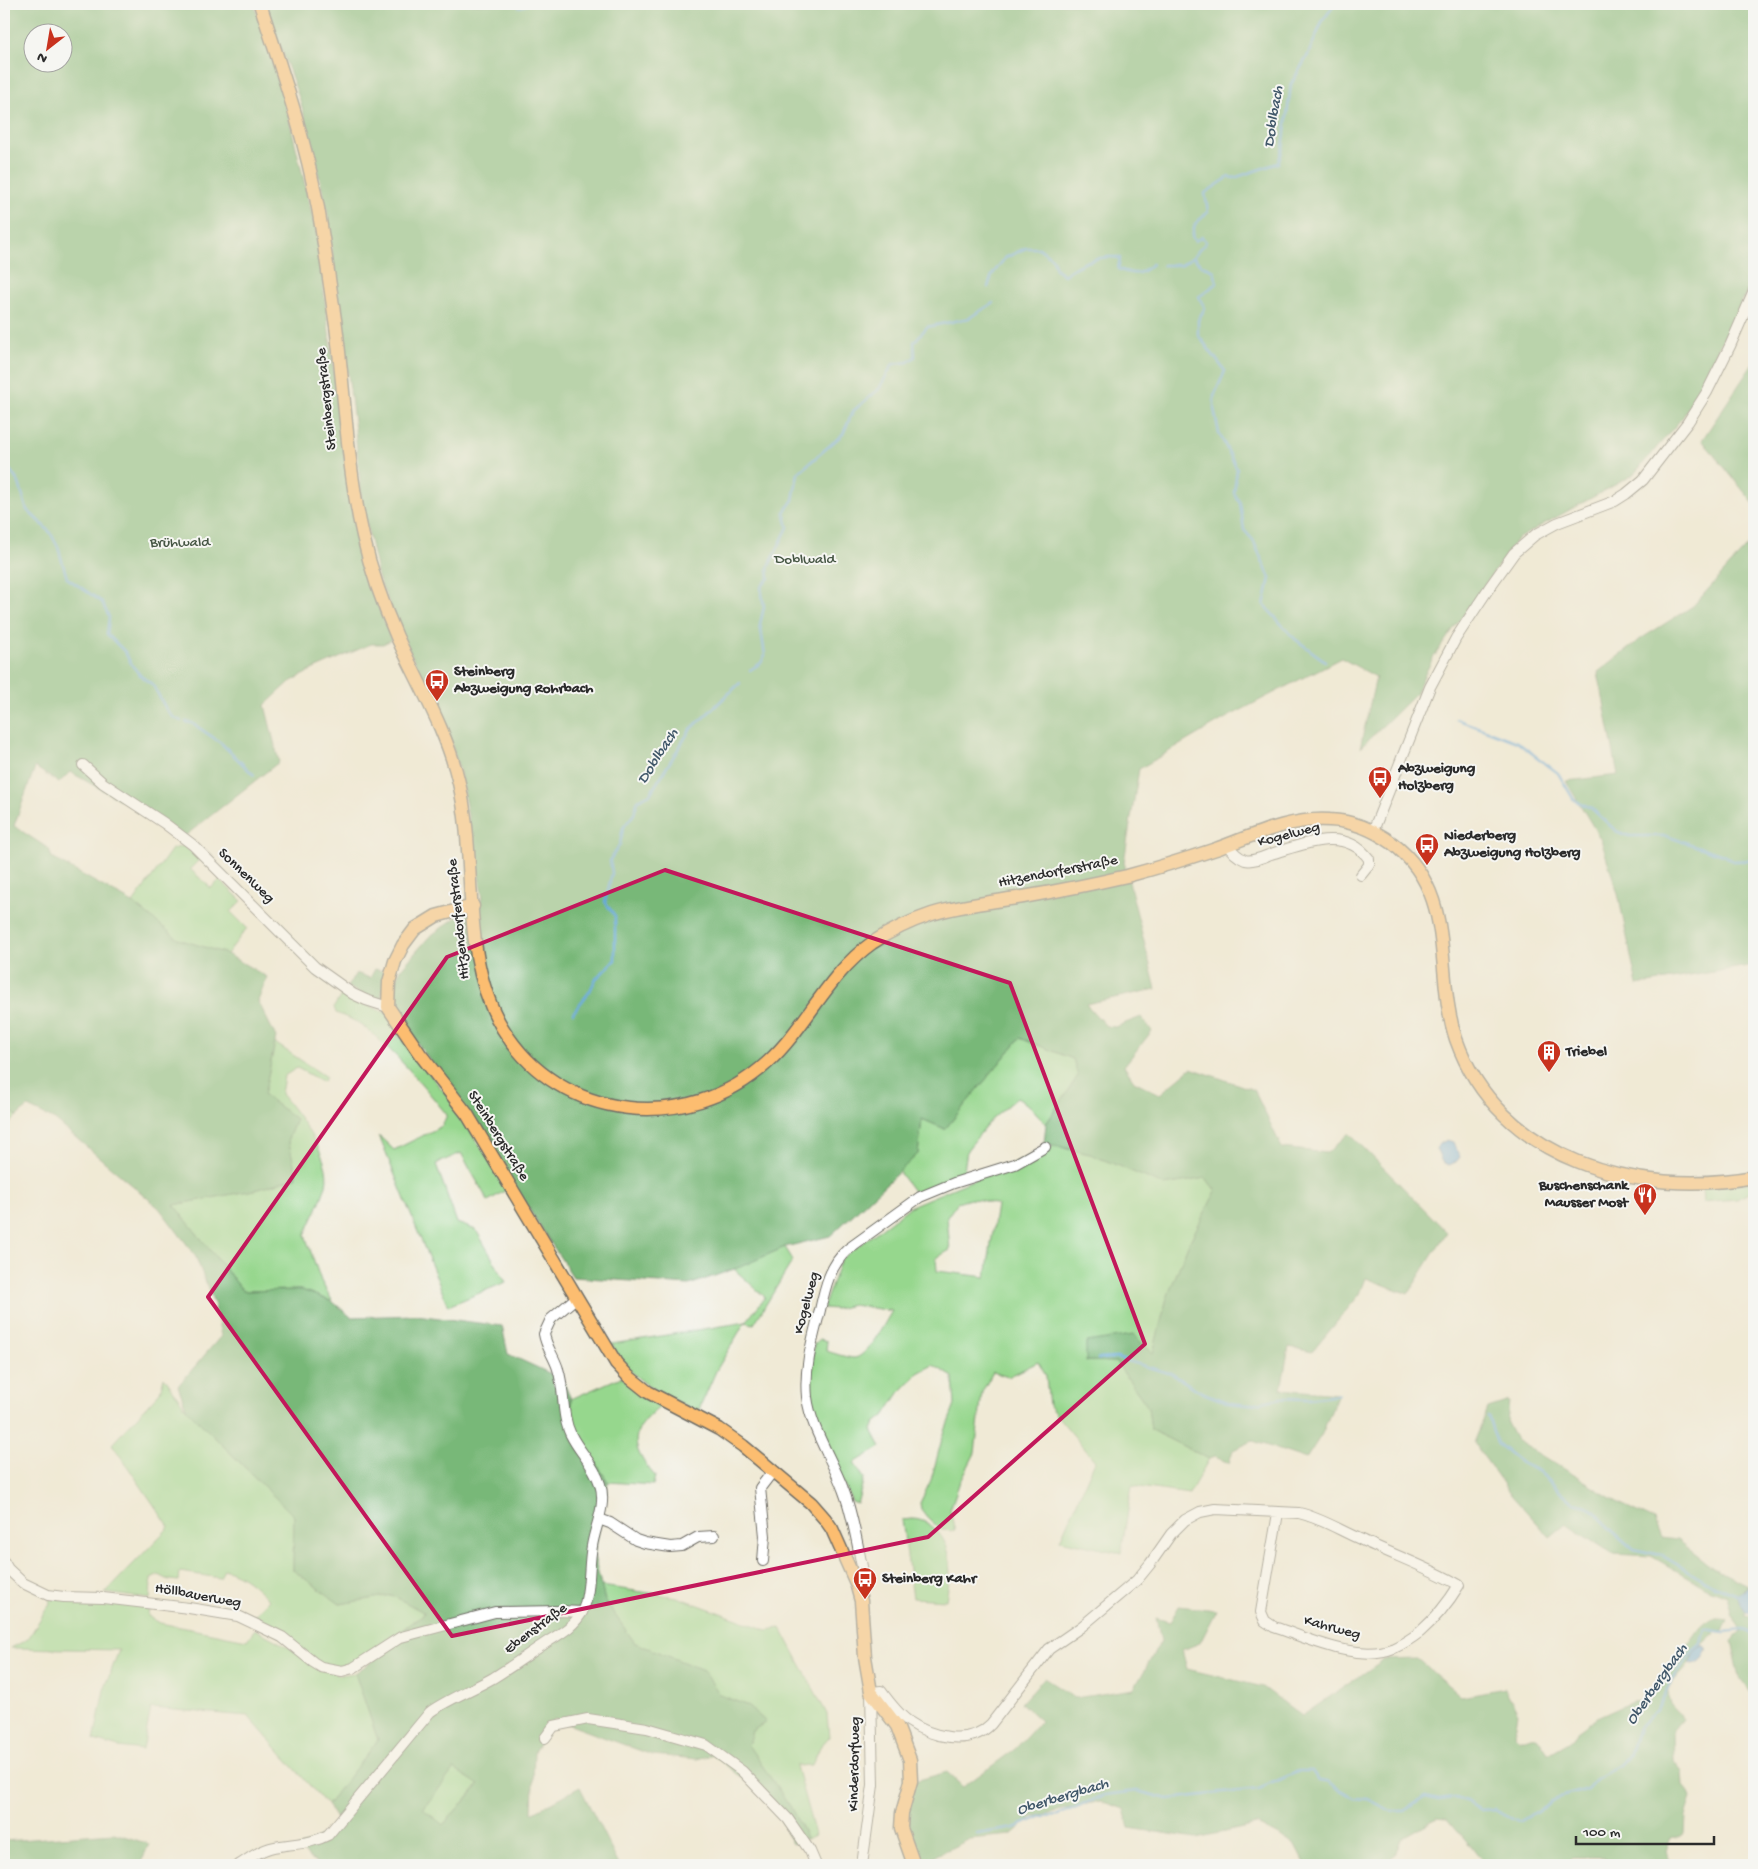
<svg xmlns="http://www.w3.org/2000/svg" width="1758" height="1869" viewBox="0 0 1758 1869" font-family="'Gochi Hand',sans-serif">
<rect width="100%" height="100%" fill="#f6f6f2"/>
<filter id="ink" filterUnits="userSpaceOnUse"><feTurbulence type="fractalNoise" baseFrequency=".02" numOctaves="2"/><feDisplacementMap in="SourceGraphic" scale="10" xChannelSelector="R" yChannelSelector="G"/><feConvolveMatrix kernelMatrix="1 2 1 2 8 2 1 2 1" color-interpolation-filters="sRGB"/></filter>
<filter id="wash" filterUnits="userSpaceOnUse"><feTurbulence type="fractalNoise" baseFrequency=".0096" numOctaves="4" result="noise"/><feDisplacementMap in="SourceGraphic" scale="20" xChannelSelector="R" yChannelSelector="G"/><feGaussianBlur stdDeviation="1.12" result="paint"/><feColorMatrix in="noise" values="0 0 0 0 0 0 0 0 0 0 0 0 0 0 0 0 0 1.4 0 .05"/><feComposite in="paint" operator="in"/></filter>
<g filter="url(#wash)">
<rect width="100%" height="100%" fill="#f0ead6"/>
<g fill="#96d78d" stroke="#60815c" fill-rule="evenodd">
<polygon points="184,846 200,859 190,869 211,888 220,880 242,901 231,912 247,928 227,954 178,939 133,903 172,849"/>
<path d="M 343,992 L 361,1003 L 387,1013 L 397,1034 L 449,1098 L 508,1189 L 488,1201 L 461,1153 L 436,1164 L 457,1223 L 476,1230 L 506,1282 L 448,1306 L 379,1136 L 394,1150 L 442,1126 L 447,1115 C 422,1084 395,1051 364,1027 C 357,1021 345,1017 336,1013 L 334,1007 Z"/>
<polygon points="1020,1038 1073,1059 1078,1076 1046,1124 1030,1106 1017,1098 991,1120 967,1150 963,1177 916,1195 898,1171 918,1154 922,1119 945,1129"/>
<path d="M 275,1043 L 326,1077 L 323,1082 L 297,1068 L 284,1076 L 281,1094 C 297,1114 333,1158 326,1185 C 321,1202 312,1219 305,1235 L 321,1281 L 333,1302 L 302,1290 L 243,1291 L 174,1205 L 259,1189 L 297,1177 L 288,1139 L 296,1119 L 264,1095 Z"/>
<polygon points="4,1105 17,1116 4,1130"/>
<path d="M 1054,1146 L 1090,1154 L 1164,1185 L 1206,1178 L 1216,1191 L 1188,1245 L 1167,1298 L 1153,1354 L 1087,1361 L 1116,1362 L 1148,1407 L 1151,1430 L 1209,1459 L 1189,1494 L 1132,1486 L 1121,1553 L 1060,1540 L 1095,1461 L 1049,1406 L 1046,1376 L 1038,1362 L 1008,1377 L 993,1372 L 982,1392 L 975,1453 L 959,1484 L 950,1510 L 955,1531 L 941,1530 L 927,1517 L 921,1509 L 920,1503 L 931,1480 L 942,1439 L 955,1405 L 953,1377 L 933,1365 L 918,1373 L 899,1393 L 884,1416 L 875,1423 L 872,1430 L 881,1447 L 854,1463 L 864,1478 L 857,1504 L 852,1502 L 816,1423 L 809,1396 L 814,1344 L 820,1339 L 827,1341 L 826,1351 C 834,1353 844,1357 853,1358 C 867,1359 885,1322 892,1311 L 853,1305 L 836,1309 L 823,1308 L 841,1259 L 911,1206 ZM 970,1199 L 981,1200 L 997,1205 L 986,1277 L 937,1271 L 936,1258 L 950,1250 L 947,1217 L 957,1203 Z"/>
<polygon points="1754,1182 1754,1191 1736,1199 1703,1202 1702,1188"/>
<path d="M 785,1247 L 793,1260 L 754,1324 L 745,1322 L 716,1371 L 698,1412 C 662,1394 630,1382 612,1344 L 746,1322 L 765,1297 L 734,1269 Z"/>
<path d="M 164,1377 L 187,1410 L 294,1516 L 293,1570 L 340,1604 L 392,1595 L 425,1613 L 352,1665 L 338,1668 L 322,1665 L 252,1618 L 269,1600 C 255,1586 244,1575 224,1569 L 220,1578 L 180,1572 L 179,1581 L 169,1580 L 159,1575 L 151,1579 L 150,1599 L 105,1593 L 169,1527 L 112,1444 L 160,1392 Z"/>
<path d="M 621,1377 L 661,1406 C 630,1431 628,1445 655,1476 L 653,1485 L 608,1482 L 571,1423 L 571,1399 Z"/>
<path d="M 913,1519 C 934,1520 950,1543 950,1564 C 950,1576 948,1589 946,1600 L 913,1598 L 902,1520 Z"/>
<polygon points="601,1586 677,1597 767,1630 781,1628 827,1714 829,1737 820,1747 812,1765 796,1766 815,1835 807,1839 790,1806 748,1745 752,1731 766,1722 748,1706 720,1695 703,1670 635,1643 605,1601"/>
<polygon points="49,1598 149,1605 148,1616 160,1623 247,1640 255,1629 339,1675 355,1673 378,1740 327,1805 248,1716 151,1708 143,1750 119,1747 94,1740 104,1690 119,1650 11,1648 28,1639 50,1603"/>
<polygon points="454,1769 479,1784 443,1825 423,1809"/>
</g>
<g fill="#78b878" stroke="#527252" fill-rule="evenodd">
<path d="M 4,4 L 254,4 L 289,118 L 317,235 L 349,494 L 362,563 L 391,640 L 383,644 L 371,644 L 314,669 L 290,682 L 265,705 L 279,762 L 185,836 L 70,772 L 59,783 L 35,767 L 14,826 L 49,849 L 52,858 L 133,903 L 178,939 L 227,954 L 267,977 L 258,1001 L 276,1037 L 264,1095 L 296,1119 L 288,1139 L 297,1177 L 259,1189 L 174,1205 L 243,1291 L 302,1290 L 333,1302 L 351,1317 L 416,1315 L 502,1326 L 508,1354 L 562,1379 L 571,1399 L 571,1423 L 608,1482 L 594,1556 L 605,1601 L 635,1643 L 703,1670 L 720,1695 L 748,1706 L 766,1722 L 752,1731 L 748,1745 L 790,1806 L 807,1839 L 792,1844 C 787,1835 784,1824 779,1816 C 764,1793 734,1771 712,1755 L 697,1759 L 652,1755 L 554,1719 L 534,1752 L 532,1813 L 580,1787 L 619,1865 L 319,1865 L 298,1848 L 341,1826 L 327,1805 L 378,1740 L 355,1673 L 387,1651 L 395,1636 L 425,1613 L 392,1595 L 340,1604 L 293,1570 L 294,1516 L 187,1410 L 178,1386 L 221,1336 L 214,1303 L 195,1255 L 159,1208 L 55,1120 L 28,1107 L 17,1116 L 4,1105 ZM 32,32 L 62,32 L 62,62 L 32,62 ZM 454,1769 L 479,1785 L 443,1825 L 423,1809 Z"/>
<polygon points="265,4 1754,4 1754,278 1683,417 1633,475 1517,539 1433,658 1415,694 1360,748 1376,677 1341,658 1224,719 1139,769 1124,862 1156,989 1086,1004 1106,1026 1115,1027 1141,1017 1152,1031 1124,1066 1134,1081 1160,1094 1191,1068 1254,1090 1282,1148 1327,1153 1349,1133 1447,1232 1408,1294 1366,1278 1360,1294 1312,1352 1289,1347 1281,1389 1338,1394 1322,1434 1306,1459 1253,1441 1233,1450 1229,1463 1215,1457 1209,1459 1151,1430 1148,1407 1116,1362 1086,1361 1086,1342 1133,1335 1153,1353 1167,1298 1188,1245 1216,1191 1206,1178 1164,1185 1090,1154 1044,1143 1046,1124 1078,1076 1073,1059 1020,1038 945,1129 922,1119 918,1154 830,1236 785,1247 740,1267 689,1285 573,1277 467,1114 392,1007 393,984 402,968 429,937 483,898 460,773 445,722 407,646 378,577 362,502 355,429 327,209 301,103"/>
<polygon points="1754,362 1754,504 1702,440"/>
<polygon points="1754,539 1754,965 1637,985 1618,894 1601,840 1566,781 1618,775 1598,672 1642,638 1693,606"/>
<polygon points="375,969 386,972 381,999 377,1001 347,987 356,973 370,978"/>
<polygon points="1509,1401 1507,1423 1516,1440 1619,1503 1654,1520 1661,1538 1677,1540 1713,1568 1747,1585 1737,1595 1747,1612 1745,1616 1754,1618 1754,1697 1740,1678 1732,1641 1742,1632 1732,1617 1727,1596 1710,1590 1651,1556 1612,1554 1566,1524 1550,1537 1512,1496 1474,1443 1488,1408"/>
<path d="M 1179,1606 L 1217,1610 L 1200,1643 L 1182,1650 L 1187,1669 L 1263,1687 L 1302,1716 L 1383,1660 L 1417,1659 L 1461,1696 L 1505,1688 L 1518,1714 L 1514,1735 C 1523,1745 1528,1733 1538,1738 L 1548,1753 L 1550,1753 L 1569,1742 L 1578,1731 L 1599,1716 L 1632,1701 L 1647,1700 L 1653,1696 L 1658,1683 L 1677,1659 L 1702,1624 L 1713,1617 L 1719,1617 L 1728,1621 L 1722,1632 L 1717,1631 C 1710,1639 1704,1643 1697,1650 C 1692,1654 1691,1662 1687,1667 C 1680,1676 1665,1687 1669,1700 C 1671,1708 1680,1710 1682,1719 L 1672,1731 L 1673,1760 L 1682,1771 L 1683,1785 L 1689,1792 L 1691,1798 L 1685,1816 L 1684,1834 L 1678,1837 L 1671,1836 L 1666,1851 L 1673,1865 L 1607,1865 L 1606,1857 L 1572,1857 L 1566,1865 L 1486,1865 L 1447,1819 L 1437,1818 L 1402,1838 L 1396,1854 L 1382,1865 L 1305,1865 L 1294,1844 L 1257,1825 L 1196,1838 L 1129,1828 L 1124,1809 L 1100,1801 L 1032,1817 L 1011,1835 L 970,1839 L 918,1864 L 905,1822 L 915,1781 L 947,1772 L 963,1787 L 1015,1749 L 1041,1721 L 1021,1703 L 1044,1678 L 1075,1698 L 1134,1689 L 1161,1641 L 1156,1618 L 1170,1622 Z"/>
<polygon points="114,1833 149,1844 140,1865 4,1865 4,1841"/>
</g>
<g fill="#68a9db" stroke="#4a6a83">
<polygon points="1447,1140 1453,1142 1460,1157 1456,1162 1449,1165 1442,1162 1436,1149 1439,1144"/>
<polygon points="1751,1583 1754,1583 1754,1616 1747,1612 1737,1595"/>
<path d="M 1702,1646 L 1707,1649 C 1704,1658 1698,1665 1689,1664 L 1695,1651 Z"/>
</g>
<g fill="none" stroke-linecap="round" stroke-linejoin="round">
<g stroke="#68a9db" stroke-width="2.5">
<polyline points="519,7 528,4"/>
<polyline points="1193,257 1201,265 1214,271 1217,283 1199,297 1205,308 1198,320 1198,335 1225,371 1214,396 1214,409 1219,433 1237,469 1234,493 1240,503 1244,530 1253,540 1270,578 1264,605 1295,639 1325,661"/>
<polyline points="1163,265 1181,265 1193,257 1206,242 1202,237 1195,241 1192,237 1195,224 1208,212 1205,193 1229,177 1234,178 1278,163 1283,148 1291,84 1307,57 1323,20 1335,4"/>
<path d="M 988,287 L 992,275 L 1005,258 L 1026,248 L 1039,248 L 1053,259 L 1056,269 L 1064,275 C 1078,263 1102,254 1120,258 L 1118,269 C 1134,275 1139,276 1152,264"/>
<polyline points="4,466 10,470 19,483 27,510 50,532 58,547 67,578 102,602 109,617 107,634 125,652 131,664 140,675 153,685 166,709 173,717 181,721"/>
<polyline points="750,670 761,663 765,655 760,624 764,607 761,587 769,578 768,568 788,527 784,512 793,500 798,473 843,434 853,411 879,389 893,364 908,362 915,357 914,342 927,327 969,318 993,303"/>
<polyline points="1456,719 1517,742 1558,773 1574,800 1591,808 1616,831 1629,836 1666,836 1723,855 1733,861 1754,860"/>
<polyline points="186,722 192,723 221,743 254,775"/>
<polyline points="573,1013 590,991 595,980 615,960 615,916 605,902 612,873 610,860 620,844 623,828 634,814 638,800 650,794 690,730 740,683"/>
<polyline points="1098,1359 1117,1358 1172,1374 1201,1392 1229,1403 1247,1405 1281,1398 1308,1399 1339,1395"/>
<polyline points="1488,1416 1497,1443 1523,1464 1538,1471 1574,1503 1587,1506 1600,1516 1609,1528 1633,1549 1661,1555 1712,1585 1740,1596"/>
<polyline points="977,1834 1014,1828 1042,1816 1058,1815 1104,1795 1137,1791 1168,1799 1259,1789 1299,1771 1312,1771 1319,1781 1327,1782 1354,1798 1368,1799 1391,1811 1404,1811 1425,1797 1439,1800 1454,1798 1466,1801 1480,1810 1495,1809 1520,1822 1538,1813 1551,1800 1587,1789 1597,1778 1620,1765 1629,1755 1638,1729 1656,1710 1679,1671 1694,1650 1701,1644 1705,1629 1724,1632 1744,1630 1754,1634"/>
</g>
</g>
</g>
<g filter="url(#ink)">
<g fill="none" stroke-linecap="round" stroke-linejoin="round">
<g stroke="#706e67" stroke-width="12">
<g id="minor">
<polyline points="83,765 103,783 164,823 193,845 315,967 353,994 366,1000 388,1007"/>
<polyline points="1373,831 1430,687 1456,638 1489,588 1514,553 1535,535 1557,523 1615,501 1626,494 1643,480 1688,422 1707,392 1730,346 1754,291"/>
<path d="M 1227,845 C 1232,851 1237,857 1245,860 C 1253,862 1263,857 1271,854 C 1302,845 1345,825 1369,859 L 1369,865 L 1361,875"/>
<polyline points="599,1519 610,1523 636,1540 645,1543 670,1547 682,1546 698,1537 714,1536"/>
<polyline points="763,1561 765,1536 760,1488 773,1471"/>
<polyline points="4,1562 8,1569 23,1583 48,1595 64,1597 103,1598 189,1608 238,1616 282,1637 313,1662 321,1667 342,1671 353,1668 401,1637 495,1612 560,1611 582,1612"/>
<path d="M 856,1583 L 863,1575 L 863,1571 C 857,1544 853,1514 843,1489 C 832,1459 811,1429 807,1397 C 804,1367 813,1338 820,1310 C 825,1287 830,1265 848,1249 L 920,1197 L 954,1183 L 1015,1164 L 1045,1147"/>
<polyline points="545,1738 554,1726 588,1719 647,1728 706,1745 742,1771 788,1819 810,1851 816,1865"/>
<path d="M 239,1865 C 249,1859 258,1851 270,1848 C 290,1843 310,1845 328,1835 L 430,1712 C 450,1698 472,1690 493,1678 C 511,1667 529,1654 547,1642 C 560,1634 576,1625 583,1610 C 591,1590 588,1567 592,1546 C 595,1526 607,1505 600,1484 C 593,1463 580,1453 571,1435 C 561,1415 565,1390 558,1369 C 554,1356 546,1347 544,1334 L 551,1319 L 577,1297"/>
<path d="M 862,1865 L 873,1785 L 871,1692 L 881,1691 C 889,1702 897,1713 908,1721 C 931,1737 969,1747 991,1724 L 1049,1649 L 1081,1627 L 1137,1580 L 1150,1564 L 1171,1534 L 1185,1520 L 1200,1512 L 1215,1509 L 1299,1513 C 1321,1518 1339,1530 1360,1539 C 1393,1555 1428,1567 1459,1585 C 1448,1603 1436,1618 1420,1632 C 1412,1638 1403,1644 1394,1648 C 1358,1663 1308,1638 1274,1627 L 1265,1621 L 1261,1612 L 1278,1513"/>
</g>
</g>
<g stroke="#706e67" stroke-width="15">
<g id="major">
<path d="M 260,4 C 282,71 305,138 318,208 C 325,247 330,287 336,326 C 345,396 347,468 363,536 C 371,571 383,605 397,637 C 419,685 447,731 459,783 C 478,863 459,957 503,1029 C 559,1122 689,1135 768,1062 C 807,1026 827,975 872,943 C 890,931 911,921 932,914 C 961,905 992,902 1023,897 C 1058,891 1092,884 1127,876 C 1157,868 1186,859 1216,849 C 1252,836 1291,817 1330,820 C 1353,821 1374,830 1392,843 C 1459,894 1433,971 1456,1039 C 1499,1161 1638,1198 1754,1177"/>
<polyline points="473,906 436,916 415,929 403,945 395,961 389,982 388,1007 420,1054 467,1114 616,1363 628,1376 648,1392 719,1429 743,1446 811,1503 825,1519 832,1529 856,1583 861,1601 865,1657 871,1692 897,1726 910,1760 911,1781 902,1813 901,1828 914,1865"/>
</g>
</g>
<use href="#minor" stroke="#fff" stroke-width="10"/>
<use href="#major" stroke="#fcbd6f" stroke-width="12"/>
</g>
</g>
<path d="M0 0H1758V1869H0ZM 665,870 L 1010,983 L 1145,1344 L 928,1537 L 452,1636 L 208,1297 L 447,957 Z" fill="#f0ead6" fill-opacity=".55" fill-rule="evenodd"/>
<path fill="none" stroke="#c2185b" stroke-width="4" stroke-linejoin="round" d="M 665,870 L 1010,983 L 1145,1344 L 928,1537 L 452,1636 L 208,1297 L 447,957 Z"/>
<defs>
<g id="bus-pin" transform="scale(1.25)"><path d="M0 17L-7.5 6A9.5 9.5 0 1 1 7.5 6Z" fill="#c8321e" stroke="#f6f6f2"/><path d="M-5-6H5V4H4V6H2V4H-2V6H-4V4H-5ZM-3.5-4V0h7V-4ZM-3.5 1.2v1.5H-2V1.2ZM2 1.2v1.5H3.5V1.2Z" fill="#fff"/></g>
<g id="building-pin" transform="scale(1.25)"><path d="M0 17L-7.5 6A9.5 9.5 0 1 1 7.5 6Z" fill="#c8321e" stroke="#f6f6f2"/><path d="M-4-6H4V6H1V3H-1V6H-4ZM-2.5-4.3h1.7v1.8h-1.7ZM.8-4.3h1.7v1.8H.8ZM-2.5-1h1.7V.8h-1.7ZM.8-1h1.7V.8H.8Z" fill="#fff"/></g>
<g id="restaurant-pin" transform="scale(1.25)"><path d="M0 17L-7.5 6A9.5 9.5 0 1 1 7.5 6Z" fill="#c8321e" stroke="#f6f6f2"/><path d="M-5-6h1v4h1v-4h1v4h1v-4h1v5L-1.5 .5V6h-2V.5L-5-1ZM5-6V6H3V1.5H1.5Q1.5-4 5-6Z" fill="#fff"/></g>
</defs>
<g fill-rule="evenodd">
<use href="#bus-pin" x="437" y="681"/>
<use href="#bus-pin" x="1380" y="778"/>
<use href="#bus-pin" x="1427" y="845"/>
<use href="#building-pin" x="1549" y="1052"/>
<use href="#restaurant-pin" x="1645" y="1195"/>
<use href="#bus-pin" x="865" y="1579"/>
</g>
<g text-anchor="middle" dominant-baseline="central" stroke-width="4" stroke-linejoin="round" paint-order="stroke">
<g font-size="15" fill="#2b2b2b" stroke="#f6f6f2">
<text transform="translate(327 399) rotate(-96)">Steinbergstraße</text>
<text transform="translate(1289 835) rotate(-15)">Kogelweg</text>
<text transform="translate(1058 872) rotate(-11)">Hitzendorferstraße</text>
<text transform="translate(246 876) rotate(44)">Sonnenweg</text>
<text transform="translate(459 919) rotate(-96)">Hitzendorferstraße</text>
<text transform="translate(498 1136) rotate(58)">Steinbergstraße</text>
<text transform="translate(807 1303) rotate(-75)">Kogelweg</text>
<text transform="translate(198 1596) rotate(10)">Höllbauerweg</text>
<text transform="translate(1332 1628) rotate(15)">Kahrweg</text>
<text transform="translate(536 1629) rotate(-37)">Ebenstraße</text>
<text transform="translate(855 1764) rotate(-89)">Kinderdorfweg</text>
</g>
<g font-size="15" fill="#465644" stroke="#f6f6f2">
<text x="180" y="543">Brühwald</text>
<text x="805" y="560">Doblwald</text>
</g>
<g font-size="15" font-weight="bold" fill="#2b2b2b" stroke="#f6f6f2" text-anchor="start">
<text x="454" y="672">Steinberg<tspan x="454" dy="17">Abzweigung Rohrbach</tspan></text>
<text x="1398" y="769">Abzweigung<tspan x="1398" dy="17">Holzberg</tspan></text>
<text x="1444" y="836">Niederberg<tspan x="1444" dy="17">Abzweigung Holzberg</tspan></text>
<text x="1566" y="1052">Triebel</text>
<text x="1628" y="1186" text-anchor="end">Buschenschank<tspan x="1628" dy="17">Mausser Most</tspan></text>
<text x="882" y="1579">Steinberg Kahr</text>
</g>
<g font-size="16" font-style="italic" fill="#405769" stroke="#f6f6f2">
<text transform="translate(1275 117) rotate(-81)">Doblbach</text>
<text transform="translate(659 757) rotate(-57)">Doblbach</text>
<text transform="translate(1658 1685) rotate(-55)">Oberbergbach</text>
<text transform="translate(1063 1798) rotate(-17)">Oberbergbach</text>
</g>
</g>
<rect width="1758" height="1869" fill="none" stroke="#f6f6f2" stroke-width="20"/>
<g transform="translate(48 48) rotate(211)"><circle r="24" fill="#f6f6f2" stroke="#a5a5a2"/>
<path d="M0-4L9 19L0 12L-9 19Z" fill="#c8321e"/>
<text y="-8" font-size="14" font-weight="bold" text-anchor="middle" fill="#2b2b2b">N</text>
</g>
<path d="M1576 1836v8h138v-8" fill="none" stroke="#2b2b2b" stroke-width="2.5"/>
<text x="1583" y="1836" font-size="15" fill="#2b2b2b" stroke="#f6f6f2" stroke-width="4" paint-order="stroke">100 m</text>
</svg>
